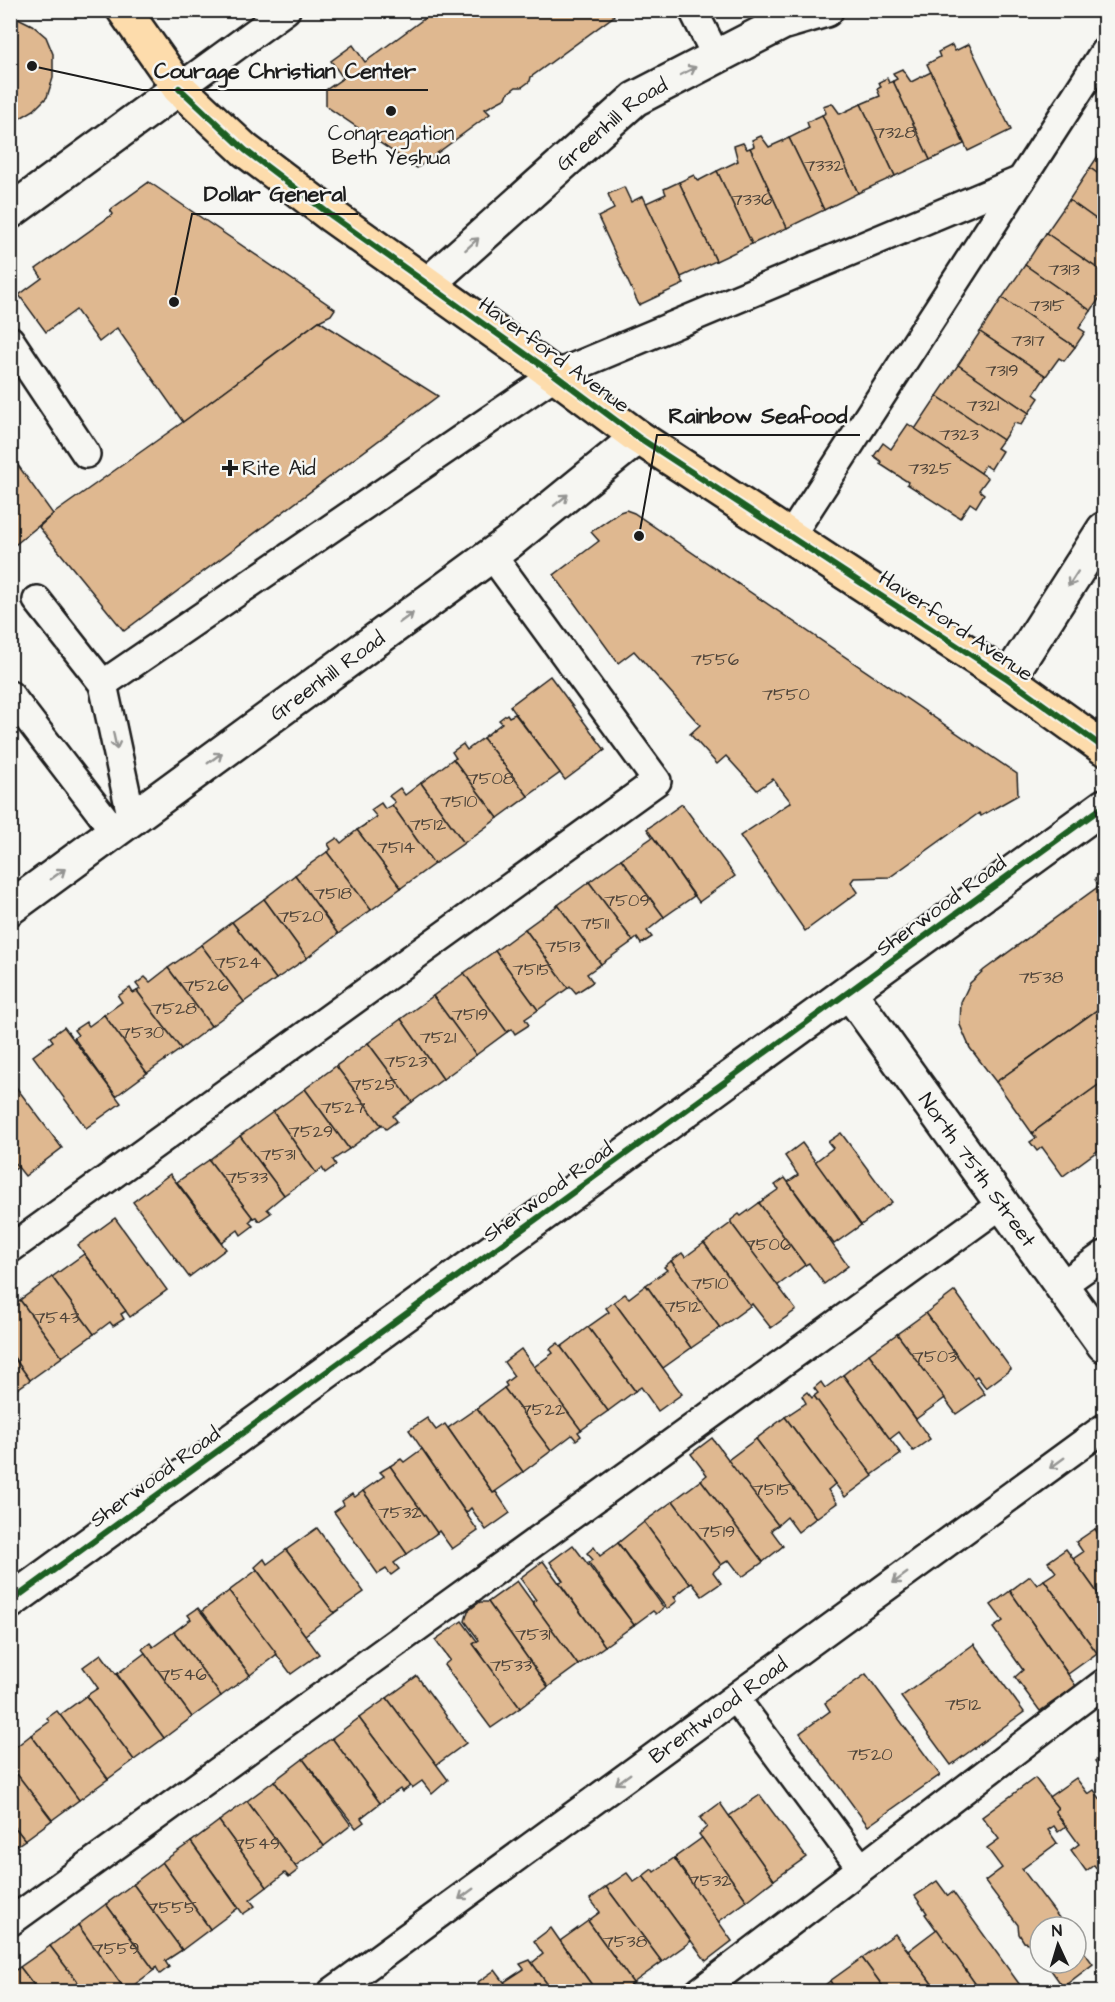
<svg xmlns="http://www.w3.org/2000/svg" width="1115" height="2002" viewBox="0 0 1115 2002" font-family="'Architects Daughter',sans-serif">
<rect width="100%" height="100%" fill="#f6f6f2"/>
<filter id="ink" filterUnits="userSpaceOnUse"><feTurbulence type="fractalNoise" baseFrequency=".0167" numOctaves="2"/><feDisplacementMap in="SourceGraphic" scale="12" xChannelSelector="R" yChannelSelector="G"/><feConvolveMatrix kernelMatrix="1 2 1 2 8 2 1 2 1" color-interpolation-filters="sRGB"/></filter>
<g filter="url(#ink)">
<g fill="#dfb890" stroke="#1c1c1c" stroke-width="1.5">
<polygon points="436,10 610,10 614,16 531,77 530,81 522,87 516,87 508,93 506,98 485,109 490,114 417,168 326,106 326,90 343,78 331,61 353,45 365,62"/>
<polygon points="10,14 32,25 46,37 53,54 53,78 47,97 34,110 17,120 10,120"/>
<polygon points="969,44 1011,130 968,151 927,64 940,57 938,52 952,45 955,51"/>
<polygon points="902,69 911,82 931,72 964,144 930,160 893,81 897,79 893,73"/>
<polygon points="887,78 889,83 893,81 930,160 895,176 861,104 880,96 877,89 881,87 879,82"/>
<polygon points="832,103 840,114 861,104 895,176 858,193 822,115 826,113 823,106"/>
<polygon points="822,115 858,193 824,210 789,138 809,128 807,122"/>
<polygon points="761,136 769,147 789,138 824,210 787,228 750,148 754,146 752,140"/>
<polygon points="743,143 747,149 750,148 787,228 752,244 717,171 738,161 734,146"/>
<polygon points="1104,147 1104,178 1090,168"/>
<polygon points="1090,168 1104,178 1104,225 1069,200"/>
<polygon points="717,171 752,244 716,261 679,182 694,175 698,181"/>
<polygon points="149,182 335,309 331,315 319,321 183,422 117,328 99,342 76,310 46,332 19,295 42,278 36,269 113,214 110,210"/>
<polygon points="679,182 716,261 681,277 646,203 666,194 664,189"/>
<polygon points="624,187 631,202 643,196 684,284 639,305 598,217 614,209 608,194"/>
<polygon points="1069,200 1104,225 1104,273 1046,233"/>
<polygon points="1046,233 1104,273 1104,294 1103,293 1091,311 1025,265"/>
<polygon points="1025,265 1091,311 1079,328 1085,332 1075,347 1002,298"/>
<polygon points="1002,298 1075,347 1064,361 1059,358 1046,376 980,332"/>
<polygon points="319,321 438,396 124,631 39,527 53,514 183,422"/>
<polygon points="980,332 1046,376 1034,394 1039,398 1029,413 958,365"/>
<polygon points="958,365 1029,413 1021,425 1014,423 1003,440 937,396"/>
<polygon points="937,396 1003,440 997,448 1002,451 991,469 985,465 981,473 915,429"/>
<polygon points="908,424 988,478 979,490 984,494 976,507 970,503 960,518 907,484 908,482 880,464 882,462 874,456 883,443 891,449"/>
<polygon points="10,454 53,514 10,549"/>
<polygon points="626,510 634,513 1017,774 1018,795 981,816 979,813 890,877 854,878 851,882 858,892 805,931 740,836 791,802 773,779 757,790 726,756 717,764 690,734 700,725 634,651 618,663 554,575 599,541 591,532 620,512"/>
<polygon points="550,676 605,750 565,780 510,706"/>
<polygon points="507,714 509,717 515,714 560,773 528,796 483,738 502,723 499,720"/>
<polygon points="483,738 528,796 498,818 453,759 456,758 452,752 463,744 467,750"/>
<polygon points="453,759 498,818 464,843 421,783"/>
<polygon points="421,783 464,843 434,864 392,805 395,802 389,796 400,788 405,795"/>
<polygon points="381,803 385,809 392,805 434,864 401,888 357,830 377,817 371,810"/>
<polygon points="682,804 735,876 699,902 647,829"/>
<polygon points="357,830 401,888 371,910 327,852 331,849 328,844 337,838 341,843"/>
<polygon points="653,837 694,896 664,917 621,859"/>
<polygon points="327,852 371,910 338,934 295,875"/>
<polygon points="621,859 664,917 647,931 652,937 641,944 637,938 633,941 589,882"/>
<polygon points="295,875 338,934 307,958 264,899"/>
<polygon points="1104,875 1104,1005 996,1082 970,1048 960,1025 961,1002 970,983 984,970 1099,886 1095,879"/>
<polygon points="589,882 633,941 601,964 558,905"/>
<polygon points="264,899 307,958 276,979 232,922"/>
<polygon points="558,905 601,964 587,974 593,982 576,993 570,986 568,988 525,929"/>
<polygon points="232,922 276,979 244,1002 201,945"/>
<polygon points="525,929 568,988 538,1010 495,951"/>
<polygon points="201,945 244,1002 211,1026 168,968"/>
<polygon points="495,951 538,1010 525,1019 529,1025 515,1034 512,1029 507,1032 464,973"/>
<polygon points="168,968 211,1026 181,1049 137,991 140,989 136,984 145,977 150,982"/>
<polygon points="464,973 507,1032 476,1055 433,996"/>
<polygon points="130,988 133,993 137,991 181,1049 147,1073 104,1015 122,1002 118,996"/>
<polygon points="433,996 476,1055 443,1079 401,1019"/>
<polygon points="1104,1005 1104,1081 1032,1133 996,1082"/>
<polygon points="104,1015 147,1073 116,1096 74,1038 78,1035 74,1030 86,1022 89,1026"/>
<polygon points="401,1019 443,1079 412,1102 368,1043"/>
<polygon points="64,1027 121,1103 86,1128 33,1056 53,1041 50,1037"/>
<polygon points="368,1043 412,1102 393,1116 397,1121 386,1129 382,1124 381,1125 336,1066"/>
<polygon points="336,1066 381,1125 349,1149 305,1089"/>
<polygon points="10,1079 62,1148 25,1176 10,1157"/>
<polygon points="1104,1081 1104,1146 1063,1176 1042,1147 1037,1151 1030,1142 1036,1138 1032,1133"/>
<polygon points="305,1089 349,1149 333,1160 336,1165 325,1173 322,1168 316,1173 273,1112"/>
<polygon points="273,1112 316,1173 284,1195 240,1136"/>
<polygon points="841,1133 892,1202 861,1225 815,1162 833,1148 828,1142"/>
<polygon points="240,1136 284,1195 267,1209 271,1213 259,1221 256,1217 253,1218 209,1160"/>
<polygon points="802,1143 861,1225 834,1244 788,1182 798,1175 785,1156"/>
<polygon points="10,1157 18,1167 10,1173"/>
<polygon points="209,1160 253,1218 249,1222 253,1226 241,1235 238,1230 222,1242 177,1182"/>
<polygon points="170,1174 226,1249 189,1277 133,1202"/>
<polygon points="785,1178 848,1266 824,1284 809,1263 805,1265 759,1203 779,1189 775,1185"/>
<polygon points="759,1203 805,1265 777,1286 731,1223 731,1220 739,1214 741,1216"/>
<polygon points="115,1218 167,1290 130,1317 78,1245"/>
<polygon points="731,1223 796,1310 771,1328 752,1304 750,1306 704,1243"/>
<polygon points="704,1243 750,1306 720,1328 671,1261 682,1253 685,1257"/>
<polygon points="84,1254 126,1311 121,1314 124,1319 113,1326 110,1322 94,1334 52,1277"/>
<polygon points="671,1261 720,1328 691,1348 646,1285 667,1270 664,1267"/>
<polygon points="52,1277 94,1334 62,1357 20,1300"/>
<polygon points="646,1285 691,1348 663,1368 614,1302 625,1294 629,1298"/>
<polygon points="955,1291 1011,1369 986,1388 977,1376 973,1378 926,1313"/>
<polygon points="20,1300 62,1357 30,1380 10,1352 10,1307"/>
<polygon points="614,1302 682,1394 658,1411 641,1387 635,1391 588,1327 609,1312 606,1308"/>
<polygon points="926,1313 985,1394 956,1414 897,1334"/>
<polygon points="588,1327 635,1391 608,1411 561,1347"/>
<polygon points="897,1334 945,1398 916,1419 869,1354"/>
<polygon points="558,1343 608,1411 581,1430 534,1367 553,1353 550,1349"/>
<polygon points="521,1349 581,1430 578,1432 581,1436 576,1440 572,1435 551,1451 504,1388 507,1386 505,1383 514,1376 504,1362"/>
<polygon points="10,1352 30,1380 10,1394"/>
<polygon points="869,1354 930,1439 913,1451 899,1432 890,1439 843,1375"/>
<polygon points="843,1375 901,1454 872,1475 814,1396 818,1393 814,1388 821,1382 825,1388"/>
<polygon points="504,1388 551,1451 523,1472 477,1408"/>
<polygon points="807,1392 812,1398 814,1396 873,1476 845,1497 785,1417 806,1403 802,1396"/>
<polygon points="477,1408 523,1472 493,1493 448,1428"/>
<polygon points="785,1417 835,1484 828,1490 837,1503 816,1518 756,1439"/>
<polygon points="427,1418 436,1430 445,1424 493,1493 496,1492 510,1513 486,1530 471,1508 466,1513 409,1430"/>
<polygon points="712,1438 778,1525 771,1530 783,1546 763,1562 701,1480 707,1475 691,1454"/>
<polygon points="756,1439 816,1518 798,1532 787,1517 778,1525 728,1460"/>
<polygon points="422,1449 478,1531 452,1549 439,1531 437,1533 390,1466 401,1459 404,1462"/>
<polygon points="390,1466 437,1533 407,1554 363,1491 384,1476 380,1472"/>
<polygon points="701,1480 763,1562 742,1577 729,1560 721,1565 673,1501"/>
<polygon points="363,1491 407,1554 394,1563 399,1569 391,1575 386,1569 378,1574 334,1512 344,1505 342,1501 352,1494 355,1497"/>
<polygon points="673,1501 721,1565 713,1572 721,1583 702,1596 692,1583 690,1584 644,1522"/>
<polygon points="644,1522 690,1584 674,1597 677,1601 667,1609 618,1543"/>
<polygon points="1104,1522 1104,1543 1095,1529"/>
<polygon points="317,1528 364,1592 334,1613 286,1550"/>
<polygon points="1095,1529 1104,1543 1104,1602 1073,1559 1083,1552 1076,1542"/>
<polygon points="618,1543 664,1608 656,1614 653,1611 634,1625 589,1563 593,1560 587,1553 594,1547 600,1556"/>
<polygon points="573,1545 634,1625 605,1646 559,1582 563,1581 550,1562"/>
<polygon points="1066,1549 1104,1602 1104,1647 1097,1653 1044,1580 1056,1572 1048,1562"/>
<polygon points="286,1550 334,1613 305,1635 255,1567 264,1559 267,1564"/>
<polygon points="543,1561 605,1646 578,1665 532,1602 536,1600 520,1578"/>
<polygon points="257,1570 319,1654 291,1674 229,1591"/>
<polygon points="1030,1576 1037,1585 1044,1580 1097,1653 1068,1674 1010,1591"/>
<polygon points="517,1581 578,1665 548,1687 488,1602"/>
<polygon points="229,1591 277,1654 250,1675 202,1611"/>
<polygon points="1010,1591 1076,1686 1040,1711 1015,1677 1023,1670 993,1628 1003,1621 991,1605"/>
<polygon points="480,1602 488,1602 548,1687 520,1708 473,1644 479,1640 465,1621 468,1611"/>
<polygon points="198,1608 250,1675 221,1696 174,1632 191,1619 188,1615"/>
<polygon points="462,1621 477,1641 473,1644 520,1708 491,1728 444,1665 450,1660 435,1640"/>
<polygon points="174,1632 221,1696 192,1717 142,1649 150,1643 153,1647"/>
<polygon points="974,1644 1024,1712 951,1765 901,1697"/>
<polygon points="145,1653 192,1717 164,1738 117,1674"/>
<polygon points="101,1654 164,1738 134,1760 86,1696 98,1688 83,1667"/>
<polygon points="866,1674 940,1775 868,1826 800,1733 830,1711 825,1703"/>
<polygon points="417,1676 466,1743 436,1765 387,1698"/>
<polygon points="86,1696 134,1760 108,1779 60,1715"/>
<polygon points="387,1698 448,1780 432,1794 422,1781 412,1788 359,1718"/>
<polygon points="57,1711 108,1779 79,1800 31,1735 49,1722 47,1718"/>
<polygon points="359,1718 410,1786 402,1792 400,1789 380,1803 332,1738"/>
<polygon points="31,1735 79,1800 52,1820 10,1765 10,1746 13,1749"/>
<polygon points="332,1738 380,1803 361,1818 364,1822 356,1828 303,1759"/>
<polygon points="1104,1754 1104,1775 1095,1761"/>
<polygon points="303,1759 351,1825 324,1846 274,1781"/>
<polygon points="10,1765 52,1820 25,1840 10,1821"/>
<polygon points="1035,1778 1058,1808 1055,1811 1066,1826 1058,1832 1054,1826 1048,1830 1057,1843 1022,1869 1066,1927 1040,1927 1040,1956 1032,1944 1024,1942 1019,1934 1018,1925 985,1881 1002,1868 987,1848 999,1839 982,1817"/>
<polygon points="1076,1778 1088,1794 1094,1790 1104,1804 1104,1879 1094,1865 1086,1871 1071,1850 1079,1844 1055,1811 1058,1808 1049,1797"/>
<polygon points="274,1781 324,1846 295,1866 247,1801"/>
<polygon points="760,1795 806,1857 774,1880 729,1816"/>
<polygon points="247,1801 298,1870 289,1877 285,1873 267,1887 219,1821"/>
<polygon points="720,1803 774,1880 747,1901 699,1834 707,1827 700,1818"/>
<polygon points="10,1821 25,1840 10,1850"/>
<polygon points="219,1821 267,1887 250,1900 255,1906 243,1914 191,1842"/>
<polygon points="702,1838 747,1901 718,1922 674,1858"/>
<polygon points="191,1842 238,1908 210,1929 162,1862"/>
<polygon points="674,1858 732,1941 706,1961 643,1876 652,1869 654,1872"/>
<polygon points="162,1862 210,1929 182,1950 133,1884"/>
<polygon points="627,1873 634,1882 643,1876 691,1941 662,1962 606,1887"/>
<polygon points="937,1881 948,1896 953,1892 1025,1992 981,1992 925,1914 927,1913 915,1896"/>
<polygon points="133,1884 182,1950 165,1961 169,1967 160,1974 156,1967 154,1970 106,1904"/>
<polygon points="606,1887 662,1962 633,1983 588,1921 600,1912 590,1899"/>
<polygon points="106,1904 154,1970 126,1991 78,1925"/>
<polygon points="588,1921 633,1983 622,1992 597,1992 560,1941"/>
<polygon points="78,1925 126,1991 85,1992 50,1946"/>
<polygon points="551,1928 560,1941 597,1992 553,1992 532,1963 543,1954 534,1941"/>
<polygon points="937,1929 981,1992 938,1992 908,1951"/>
<polygon points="895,1934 908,1951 938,1992 887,1992 862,1958"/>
<polygon points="1076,1941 1093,1964 1063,1987 1046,1963 1076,1963"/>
<polygon points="50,1946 85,1992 39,1992 20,1967"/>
<polygon points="862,1958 887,1992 837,1992 830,1981"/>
<polygon points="530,1960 532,1963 553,1992 511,1992 504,1982 524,1969 520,1964"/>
<polygon points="20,1967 39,1992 10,1992 10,1974"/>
<polygon points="495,1970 504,1982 511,1992 484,1992 478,1982"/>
<polygon points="830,1981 837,1992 816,1992"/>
</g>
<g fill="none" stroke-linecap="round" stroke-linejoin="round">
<g stroke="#1c1c1c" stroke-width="32">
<g id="service">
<polyline points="693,10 716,56"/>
<polyline points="179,88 286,10"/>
<polyline points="10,340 86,454"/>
<polyline points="790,537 1104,52"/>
<polyline points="37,600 103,684 555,375 1021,180"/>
<polyline points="103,684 132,820"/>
<polyline points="10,695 115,832"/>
<polyline points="10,1249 657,781 491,554"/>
<polyline points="1062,1285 1104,1255"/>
<polyline points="735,1698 861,1868"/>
<polyline points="10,1922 1002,1204"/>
<path id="s1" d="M 332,1992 L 1104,1428"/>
<polyline points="699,1992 1104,1683"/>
</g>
</g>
<g stroke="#1c1c1c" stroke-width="38">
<g id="minor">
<polyline points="10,212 179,88"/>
<path id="s2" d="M 428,284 L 635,99 L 782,23 L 826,10"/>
<polyline points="1008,679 1104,529"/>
<path id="s3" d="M 10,908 L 508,543 L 638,437"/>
<path id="s4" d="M 850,993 L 1104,1345"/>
<polyline points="10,1602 1104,806"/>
</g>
</g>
<g stroke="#1c1c1c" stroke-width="38">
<polyline id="primary" points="124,10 179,88 245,150 332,216 555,375 638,437 1008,679 1104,748"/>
</g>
<use href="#service" stroke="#f6f6f2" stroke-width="27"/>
<use href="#minor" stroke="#f6f6f2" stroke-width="33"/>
<use href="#primary" stroke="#fddcac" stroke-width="33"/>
<g stroke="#f6f6f2" stroke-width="10">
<g id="cycleway">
<polyline points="179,88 245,150 332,216 555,375 638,437 1008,679 1104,748"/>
<polyline points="10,1602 1104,806"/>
</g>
</g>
<use href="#cycleway" stroke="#1b5e20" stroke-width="6"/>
</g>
<defs><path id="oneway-shaft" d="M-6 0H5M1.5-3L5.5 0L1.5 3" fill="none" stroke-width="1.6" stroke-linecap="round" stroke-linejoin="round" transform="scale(1.5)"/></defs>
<g stroke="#949492">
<use href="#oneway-shaft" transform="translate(688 71) rotate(-27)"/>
<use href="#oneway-shaft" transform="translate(472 244) rotate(-42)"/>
<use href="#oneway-shaft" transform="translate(561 500) rotate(-39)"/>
<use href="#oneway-shaft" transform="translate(1073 579) rotate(123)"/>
<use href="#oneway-shaft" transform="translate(406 618) rotate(-36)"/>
<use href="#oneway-shaft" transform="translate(115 741) rotate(78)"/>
<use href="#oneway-shaft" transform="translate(215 758) rotate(-36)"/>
<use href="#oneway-shaft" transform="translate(58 874) rotate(-36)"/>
<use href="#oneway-shaft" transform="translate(1057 1463) rotate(144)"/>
<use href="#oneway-shaft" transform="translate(900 1578) rotate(144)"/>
<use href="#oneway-shaft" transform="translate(623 1779) rotate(144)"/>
<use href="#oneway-shaft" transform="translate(466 1894) rotate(144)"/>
</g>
</g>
<g fill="#1c1c1c" stroke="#f6f6f2" stroke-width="2">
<circle cx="391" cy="111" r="6"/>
<path d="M227 459h6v6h6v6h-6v6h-6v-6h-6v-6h6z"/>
</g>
<g text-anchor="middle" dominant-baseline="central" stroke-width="5" stroke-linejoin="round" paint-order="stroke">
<g font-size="18" fill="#4d4339">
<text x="895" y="132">7328</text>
<text x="824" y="165">7332</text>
<text x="752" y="199">7336</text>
<text x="1064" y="269">7313</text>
<text x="1047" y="305">7315</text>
<text x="1028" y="340">7317</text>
<text x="1002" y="370">7319</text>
<text x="983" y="405">7321</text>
<text x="959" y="434">7323</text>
<text x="930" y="468">7325</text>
<text x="715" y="659">7556</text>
<text x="786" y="694">7550</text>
<text x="491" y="778">7508</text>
<text x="459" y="801">7510</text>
<text x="428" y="824">7512</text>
<text x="396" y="847">7514</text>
<text x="333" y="893">7518</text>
<text x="627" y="900">7509</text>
<text x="301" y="916">7520</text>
<text x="595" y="923">7511</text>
<text x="563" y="946">7513</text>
<text x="238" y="962">7524</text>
<text x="532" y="969">7515</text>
<text x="1041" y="977">7538</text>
<text x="206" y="985">7526</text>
<text x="174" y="1008">7528</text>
<text x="470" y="1014">7519</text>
<text x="142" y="1032">7530</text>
<text x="438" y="1037">7521</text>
<text x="406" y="1061">7523</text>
<text x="374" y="1084">7525</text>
<text x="343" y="1107">7527</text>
<text x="311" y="1131">7529</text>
<text x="278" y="1154">7531</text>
<text x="247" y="1177">7533</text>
<text x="768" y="1244">7506</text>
<text x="710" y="1283">7510</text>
<text x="683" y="1306">7512</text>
<text x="57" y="1317">7543</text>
<text x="935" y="1356">7503</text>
<text x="543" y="1409">7522</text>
<text x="772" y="1489">7515</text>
<text x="400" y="1512">7532</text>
<text x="717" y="1531">7519</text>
<text x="533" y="1634">7531</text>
<text x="511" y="1665">7533</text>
<text x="183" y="1674">7546</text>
<text x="963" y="1704">7512</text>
<text x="870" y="1754">7520</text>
<text x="257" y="1843">7549</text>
<text x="710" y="1880">7532</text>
<text x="172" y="1907">7555</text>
<text x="625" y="1941">7538</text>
<text x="116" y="1948">7559</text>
</g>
<g font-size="21" fill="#1c1c1c" stroke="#f6f6f2">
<text stroke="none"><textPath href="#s2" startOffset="244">Greenhill Road</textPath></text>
<text transform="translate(554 355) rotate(36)">Haverford Avenue</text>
<text transform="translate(956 626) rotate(34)">Haverford Avenue</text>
<text stroke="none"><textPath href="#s3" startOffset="393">Greenhill Road</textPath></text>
<text transform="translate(941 906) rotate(-36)">Sherwood Road</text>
<text stroke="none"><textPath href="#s4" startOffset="218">North 75th Street</textPath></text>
<text transform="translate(548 1192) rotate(-36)">Sherwood Road</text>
<text transform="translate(155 1477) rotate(-36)">Sherwood Road</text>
<text stroke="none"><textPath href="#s1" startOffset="478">Brentwood Road</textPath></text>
</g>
<g font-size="21" fill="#1c1c1c" stroke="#f6f6f2">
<text x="391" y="133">Congregation<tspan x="391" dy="24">Beth Yeshua</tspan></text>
<text x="242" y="468" text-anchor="start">Rite Aid</text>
</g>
</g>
<path fill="none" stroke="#1c1c1c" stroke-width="2" d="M32 66L142 90H428M174 302L192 214H358M639 536L657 435H860"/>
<g fill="#1c1c1c" stroke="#f6f6f2" stroke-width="2">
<circle cx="32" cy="66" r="6"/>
<circle cx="174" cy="302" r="6"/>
<circle cx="639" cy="536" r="6"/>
</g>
<g font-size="22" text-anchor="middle" font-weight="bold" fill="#1c1c1c" stroke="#f6f6f2" stroke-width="5" stroke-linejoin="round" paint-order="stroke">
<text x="285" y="78">Courage Christian Center</text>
<text x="275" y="201">Dollar General</text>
<text x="758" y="423">Rainbow Seafood</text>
</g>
<rect width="1115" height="2002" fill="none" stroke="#f6f6f2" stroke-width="36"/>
<rect x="18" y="18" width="1079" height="1966" fill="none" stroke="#1c1c1c" stroke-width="2" filter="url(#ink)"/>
<g transform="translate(1058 1945) rotate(356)"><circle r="28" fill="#f6f6f2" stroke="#9f9f9c" stroke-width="1.5"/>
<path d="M0-4.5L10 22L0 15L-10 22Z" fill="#1c1c1c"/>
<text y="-9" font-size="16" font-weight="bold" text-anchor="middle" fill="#1c1c1c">N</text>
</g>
</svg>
